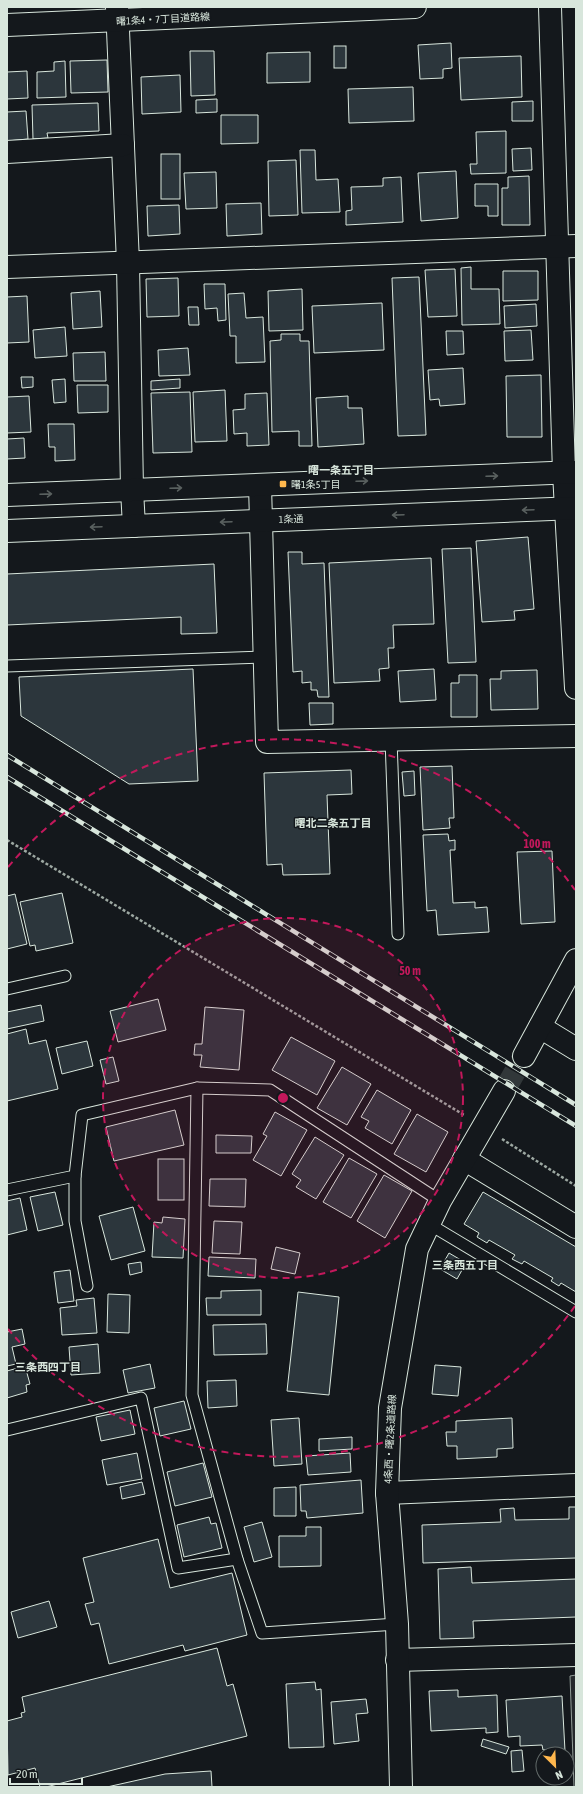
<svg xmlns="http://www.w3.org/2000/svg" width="583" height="1794" viewBox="0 0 583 1794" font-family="'Asap Condensed','Noto Sans JP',sans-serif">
<rect width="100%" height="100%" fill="#14181c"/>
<polygon fill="#24282b" stroke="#939e99" points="576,1675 576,1787 574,1787 570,1676"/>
<g fill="#2c363c" stroke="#d8e6dc">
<polygon points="451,43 452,68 443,69 443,78 420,79 418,45"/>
<rect x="334" y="46" width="12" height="22"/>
<polygon points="190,51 214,51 215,95 191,96"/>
<polygon points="310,52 310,82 267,83 267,53"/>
<polygon points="521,56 522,97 461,100 459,58"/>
<polygon points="107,60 108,92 71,93 70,61"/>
<polygon points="65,61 66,97 37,98 37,72 54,71 54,62"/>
<polygon points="27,71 28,98 7,99 7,72"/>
<polygon points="180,75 181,112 142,114 141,77"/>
<polygon points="413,87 414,121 349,123 348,89"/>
<polygon points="217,99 217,112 196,113 196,100"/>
<polygon points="533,101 533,121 512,121 512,102"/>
<polygon points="98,103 99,131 47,133 48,138 33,139 32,105"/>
<polygon points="26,111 28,139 7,141 7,112"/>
<polygon points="221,115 258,115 258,143 221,144"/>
<polygon points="506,131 506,173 471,174 470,164 477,164 476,132"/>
<polygon points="531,148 532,170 513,171 512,149"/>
<polygon points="300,150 315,150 316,180 338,179 340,212 302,213"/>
<rect x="161" y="154" width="19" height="45"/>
<polygon points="296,160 298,215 269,216 268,161"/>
<polygon points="456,171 458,218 421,221 418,173"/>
<polygon points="216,172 217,208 186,209 184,173"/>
<polygon points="529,176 530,225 502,225 502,188 508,188 508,177"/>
<polygon points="401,177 403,222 346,225 346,211 352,210 351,187 383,186 383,178"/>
<polygon points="475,184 498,184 498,216 488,216 488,206 475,206"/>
<polygon points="261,203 262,234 227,236 226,204"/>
<polygon points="179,205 180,234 148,236 147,206"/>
<polygon points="471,267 471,289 499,289 500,324 462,325 461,268"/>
<polygon points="455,269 457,316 428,317 425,270"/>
<polygon points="503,271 538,271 538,300 503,301"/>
<polygon points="419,277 426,435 398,436 392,278"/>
<polygon points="178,278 179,316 147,317 146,279"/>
<polygon points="204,284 225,284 226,320 218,321 217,308 205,309"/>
<polygon points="302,289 303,330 269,331 268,291"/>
<polygon points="100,291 102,327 73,329 71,293"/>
<polygon points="244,293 246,318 263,317 265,362 236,363 236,336 230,336 228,294"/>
<polygon points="27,296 29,342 7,343 7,297"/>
<polygon points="382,303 384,350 314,353 312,306"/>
<polygon points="536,304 537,326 505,328 504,306"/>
<polygon points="188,307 198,307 199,325 189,325"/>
<polygon points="65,327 67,356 35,358 33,330"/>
<polygon points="531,330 533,360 505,361 504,331"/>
<polygon points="446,331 463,331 464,354 447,355"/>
<polygon points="281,334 300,334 300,341 309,341 312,446 299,446 299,431 272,432 270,341 281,340"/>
<polygon points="188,348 190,375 159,376 158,350"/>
<polygon points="105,352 106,381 74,381 73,353"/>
<polygon points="463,368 465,404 440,406 439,399 430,400 428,370"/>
<polygon points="541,375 542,437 507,437 506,376"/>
<polygon points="21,377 33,377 33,387 22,388"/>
<polygon points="65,379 66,402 54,403 52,380"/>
<polygon points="180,379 180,388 151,390 151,381"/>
<polygon points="77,385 108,385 108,412 78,413"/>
<polygon points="225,390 227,441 195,442 193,392"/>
<polygon points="190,392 192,452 153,453 151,393"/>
<polygon points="267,393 269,445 247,446 247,433 234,434 233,410 245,409 245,394"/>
<polygon points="29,396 31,432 7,433 7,397"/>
<polygon points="348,396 348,408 362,408 364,444 318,447 316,398"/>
<polygon points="48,424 74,424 75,460 55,461 55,447 49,447"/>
<polygon points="24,438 25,458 7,459 7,439"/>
<polygon points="528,537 534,609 514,611 515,620 482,622 476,541"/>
<polygon points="471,548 476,662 448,663 442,549"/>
<polygon points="288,552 302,552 302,564 324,563 329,697 318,697 317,690 311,690 311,682 302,683 302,671 293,672"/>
<polygon points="431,558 434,624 393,625 394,648 388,648 389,668 379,669 380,681 334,683 329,563"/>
<polygon points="214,564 217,633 181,634 181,617 7,625 7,574"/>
<polygon points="193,669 198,781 129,784 21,716 19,677"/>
<polygon points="434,669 436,700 400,702 398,671"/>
<polygon points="537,670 538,709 491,710 490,679 501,679 501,671"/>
<polygon points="459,675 477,675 477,717 451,717 451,683 459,683"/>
<polygon points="309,703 333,703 333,724 310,725"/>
<polygon points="452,766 454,818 449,818 450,828 423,830 420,767"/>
<polygon points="351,770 352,794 327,795 330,874 283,875 282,864 267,865 264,773"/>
<polygon points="414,771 415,795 404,796 402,772"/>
<polygon points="448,834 449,841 455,840 455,850 450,850 453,903 475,902 475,908 487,907 489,932 438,935 436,910 427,911 423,835"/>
<polygon points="552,851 555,922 521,924 517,852"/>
<polygon points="62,893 73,943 36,951 35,945 30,946 20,902"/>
<polygon points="15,894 27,944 7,949 7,896"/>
<polygon points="158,999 166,1030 118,1042 110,1011"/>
<polygon points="41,1005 44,1021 7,1029 7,1012"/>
<polygon points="205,1007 244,1010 239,1070 200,1067 202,1055 194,1055 195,1044 202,1044"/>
<polygon points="26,1029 29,1044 46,1040 58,1089 7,1101 7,1034"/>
<polygon points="291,1037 335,1061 317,1095 272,1070"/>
<polygon points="87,1041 93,1066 62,1074 56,1048"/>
<polygon points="113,1057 119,1081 106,1084 100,1060"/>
<polygon points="342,1067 371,1084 347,1125 317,1108"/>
<polygon points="377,1090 411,1110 392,1144 365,1128 369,1121 361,1117"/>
<polygon points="175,1110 184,1145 114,1161 106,1127"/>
<polygon points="275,1112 307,1130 281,1176 253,1160 267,1136 263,1134"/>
<polygon points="417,1114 448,1132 426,1172 394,1154"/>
<polygon points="216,1135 252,1136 251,1153 216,1153"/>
<polygon points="315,1137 344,1155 316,1199 296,1187 301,1180 292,1174"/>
<polygon points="349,1158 377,1174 351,1218 323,1202"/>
<rect x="158" y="1159" width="26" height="41"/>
<polygon points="384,1175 412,1191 385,1238 357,1221"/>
<polygon points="210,1179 246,1179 245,1207 209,1206"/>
<polygon points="55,1192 63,1225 38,1231 30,1197"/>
<polygon points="483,1192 576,1247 576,1292 561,1283 559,1286 551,1281 553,1278 524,1261 522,1264 512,1259 515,1255 489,1240 487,1243 477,1237 479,1233 464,1224"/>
<polygon points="20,1198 27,1230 7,1235 7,1201"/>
<polygon points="133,1207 145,1251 111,1260 99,1216"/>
<polygon points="163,1217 185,1219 183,1258 152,1257 154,1222 162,1223"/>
<polygon points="214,1221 242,1222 240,1254 212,1253"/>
<polygon points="276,1247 300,1253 295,1274 271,1269"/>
<polygon points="449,1253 466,1263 457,1279 440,1269"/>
<polygon points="209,1257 256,1259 255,1278 208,1276"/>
<polygon points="141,1262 142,1272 130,1275 128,1264"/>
<polygon points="70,1270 74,1301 58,1303 54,1272"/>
<polygon points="261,1290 261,1315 207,1315 206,1298 221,1298 221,1291"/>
<polygon points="298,1292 339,1297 329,1395 287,1391"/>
<polygon points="108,1294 130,1295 129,1333 107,1332"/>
<polygon points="94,1298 97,1333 62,1335 60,1308 77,1306 76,1300"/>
<polygon points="266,1324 267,1354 214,1355 213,1325"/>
<polygon points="22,1329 25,1344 12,1347 16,1364 7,1366 7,1332"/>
<polygon points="98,1344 100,1373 71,1375 69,1347"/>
<polygon points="150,1364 155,1388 128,1393 123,1370"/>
<polygon points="435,1365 461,1367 458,1396 432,1394"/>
<polygon points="25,1366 30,1384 26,1385 27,1392 7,1398 7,1371"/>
<polygon points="236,1380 237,1406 208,1408 207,1381"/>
<polygon points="184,1401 191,1429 160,1436 154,1408"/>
<polygon points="130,1410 135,1434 101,1441 96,1417"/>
<polygon points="299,1418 302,1464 274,1466 271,1420"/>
<polygon points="512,1418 513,1448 497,1449 497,1457 457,1459 457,1446 447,1446 446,1432 456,1432 456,1421"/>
<polygon points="352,1437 352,1449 319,1451 319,1439"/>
<polygon points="137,1453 142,1479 107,1485 102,1460"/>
<polygon points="350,1453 351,1472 308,1475 306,1456"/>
<polygon points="203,1463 212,1497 175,1506 167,1472"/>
<polygon points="361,1480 363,1513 307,1518 306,1511 301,1511 300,1485"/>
<polygon points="142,1482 145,1494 122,1499 120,1487"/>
<polygon points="296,1487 296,1516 274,1516 274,1488"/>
<polygon points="569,1507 576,1507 576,1558 423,1563 422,1525 501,1522 500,1509 514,1508 515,1520 569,1519"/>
<polygon points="209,1517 211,1524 216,1523 222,1548 184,1557 177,1525"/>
<polygon points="262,1522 272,1557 254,1562 244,1527"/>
<polygon points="306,1527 321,1527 321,1566 279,1567 279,1536 306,1536"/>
<polygon points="158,1539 170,1588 232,1573 247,1635 185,1651 183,1645 109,1664 99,1623 91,1625 85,1604 94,1602 83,1558"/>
<polygon points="471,1567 472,1583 576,1579 576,1617 473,1621 474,1638 440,1639 438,1569"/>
<polygon points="49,1601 57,1627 18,1638 11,1612"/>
<polygon points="217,1648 227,1686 233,1684 247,1736 46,1787 40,1787 35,1768 8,1775 7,1721 22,1717 21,1713 25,1712 22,1697"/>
<polygon points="315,1682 316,1690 321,1689 324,1747 289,1748 286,1684"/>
<polygon points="458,1690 458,1697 497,1695 498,1732 486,1733 486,1728 431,1731 429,1691"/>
<polygon points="562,1696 565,1751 554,1752 554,1749 543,1750 542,1745 520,1746 520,1736 508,1737 506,1700"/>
<polygon points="366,1699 368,1713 356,1714 359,1741 334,1744 331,1702"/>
<polygon points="483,1739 509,1747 506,1754 481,1746"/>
<polygon points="522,1750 524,1771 512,1772 511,1751"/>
<polygon points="211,1771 212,1787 107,1787 165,1774"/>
</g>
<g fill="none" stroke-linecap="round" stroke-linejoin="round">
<polyline stroke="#313739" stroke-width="22" stroke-dasharray="22 11" stroke-linecap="butt" points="504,1091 524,1056"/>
<g stroke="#d8e6dc" stroke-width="13">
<g id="lane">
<polyline points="7,666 265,657"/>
<polyline points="391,739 398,934"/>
<polyline points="7,989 65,976"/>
<polyline points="197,1088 192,1395 237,1559 262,1633 397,1624"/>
<polyline points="75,1176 75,1221 87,1286"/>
<polyline points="7,1190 75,1176 82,1115 197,1088 270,1090 440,1201"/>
<polyline points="429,1224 576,1312"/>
<polyline points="7,1430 141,1398 178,1568 237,1559"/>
</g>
</g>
<g stroke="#d8e6dc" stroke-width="24">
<g id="street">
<polyline points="117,7 128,263 132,490 134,526"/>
<polyline points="550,7 564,473 576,688"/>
<polyline points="7,25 415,7"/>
<polyline points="7,152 123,145"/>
<polyline points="7,267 576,246"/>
<polyline points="260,485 267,742 576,736"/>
<polyline points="540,1027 576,1049"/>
<polyline points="524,1056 576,960"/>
<polyline points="464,1159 576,1227"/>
<polyline points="387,1493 576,1485"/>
<polyline points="397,1660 576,1655"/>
<polyline points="401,1787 397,1624 387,1493 390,1408 417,1249 440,1201 504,1091"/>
</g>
</g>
<g stroke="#d8e6dc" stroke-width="24">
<g id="secondary">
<polyline points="7,495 576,472"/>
<polyline points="7,531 576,508"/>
</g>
</g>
<g stroke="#9da8a2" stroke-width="2.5" stroke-dasharray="3 2" stroke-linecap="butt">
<polyline points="7,840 464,1115"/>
<polyline points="502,1139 576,1186"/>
</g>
<use href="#lane" stroke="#14181c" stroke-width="11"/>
<use href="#street" stroke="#14181c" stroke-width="22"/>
<use href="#secondary" stroke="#14181c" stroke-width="22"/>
<g stroke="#d8e6dc" stroke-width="4.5">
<g id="rail">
<polyline points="7,755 576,1105"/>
<polyline points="7,777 576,1126"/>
</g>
</g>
<use href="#rail" stroke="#14181c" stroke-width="3" stroke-dasharray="9" stroke-linecap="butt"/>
</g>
<defs><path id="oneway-shaft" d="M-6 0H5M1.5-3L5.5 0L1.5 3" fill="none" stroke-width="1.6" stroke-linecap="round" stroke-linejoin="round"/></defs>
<g stroke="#59605f">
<use href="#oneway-shaft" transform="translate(492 476) rotate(-2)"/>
<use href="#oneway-shaft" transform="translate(362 481) rotate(-2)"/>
<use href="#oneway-shaft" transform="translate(176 488) rotate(-2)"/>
<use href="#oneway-shaft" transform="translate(46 494) rotate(-2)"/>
<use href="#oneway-shaft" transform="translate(528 510) rotate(178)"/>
<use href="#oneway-shaft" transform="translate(398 515) rotate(178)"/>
<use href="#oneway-shaft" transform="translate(226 522) rotate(178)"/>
<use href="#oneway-shaft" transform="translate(96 527) rotate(178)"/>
</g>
<circle cx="283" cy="1098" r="180" fill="#c2185b" fill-opacity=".12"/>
<g fill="none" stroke="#c2185b" stroke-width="2" stroke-dasharray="7 5">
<circle cx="283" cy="1098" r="180"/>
<path d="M575 1306A359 359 0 0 1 8 1329M8 867A359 359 0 0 1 575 890"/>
</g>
<rect fill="#ffb74d" stroke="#14181c" stroke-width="1.5" x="279" y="480" width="8" height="8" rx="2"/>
<g text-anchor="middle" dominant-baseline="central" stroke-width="3" stroke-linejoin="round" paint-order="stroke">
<g font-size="10" fill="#d8e6dc" stroke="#14181c">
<text transform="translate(163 19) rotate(-3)">曙1条4・7丁目道路線</text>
<text transform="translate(291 519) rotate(-2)">1条通</text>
<text transform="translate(390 1439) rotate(-87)">4条西・曙2条道路線</text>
</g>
<g font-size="10" fill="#d8e6dc" stroke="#14181c" text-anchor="start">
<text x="291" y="484">曙1条5丁目</text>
</g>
<g font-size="11" font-weight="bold" fill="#d8e6dc" stroke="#14181c">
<text x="341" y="470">曙一条五丁目</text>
<text x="333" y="823">曙北二条五丁目</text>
<text x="465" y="1265">三条西五丁目</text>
<text x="48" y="1367">三条西四丁目</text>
</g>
</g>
<circle cx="283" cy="1098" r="6" fill="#c2185b" stroke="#14181c" stroke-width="2"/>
<g font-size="12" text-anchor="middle" font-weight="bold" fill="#c2185b" stroke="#14181c" stroke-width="3" stroke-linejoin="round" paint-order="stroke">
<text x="537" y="848">100 m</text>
<text x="410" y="975">50 m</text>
</g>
<rect width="583" height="1794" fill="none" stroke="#d8e6dc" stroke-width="16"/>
<g transform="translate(555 1766) rotate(156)"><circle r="19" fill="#14181c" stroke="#626a69"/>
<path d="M0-3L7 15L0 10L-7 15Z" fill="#ffb74d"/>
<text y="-6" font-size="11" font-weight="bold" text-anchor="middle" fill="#d8e6dc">N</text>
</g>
<path d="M10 1778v6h72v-6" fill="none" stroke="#d8e6dc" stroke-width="2"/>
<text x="16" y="1778" font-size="12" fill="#d8e6dc" stroke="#14181c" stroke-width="3" paint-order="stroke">20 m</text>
</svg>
